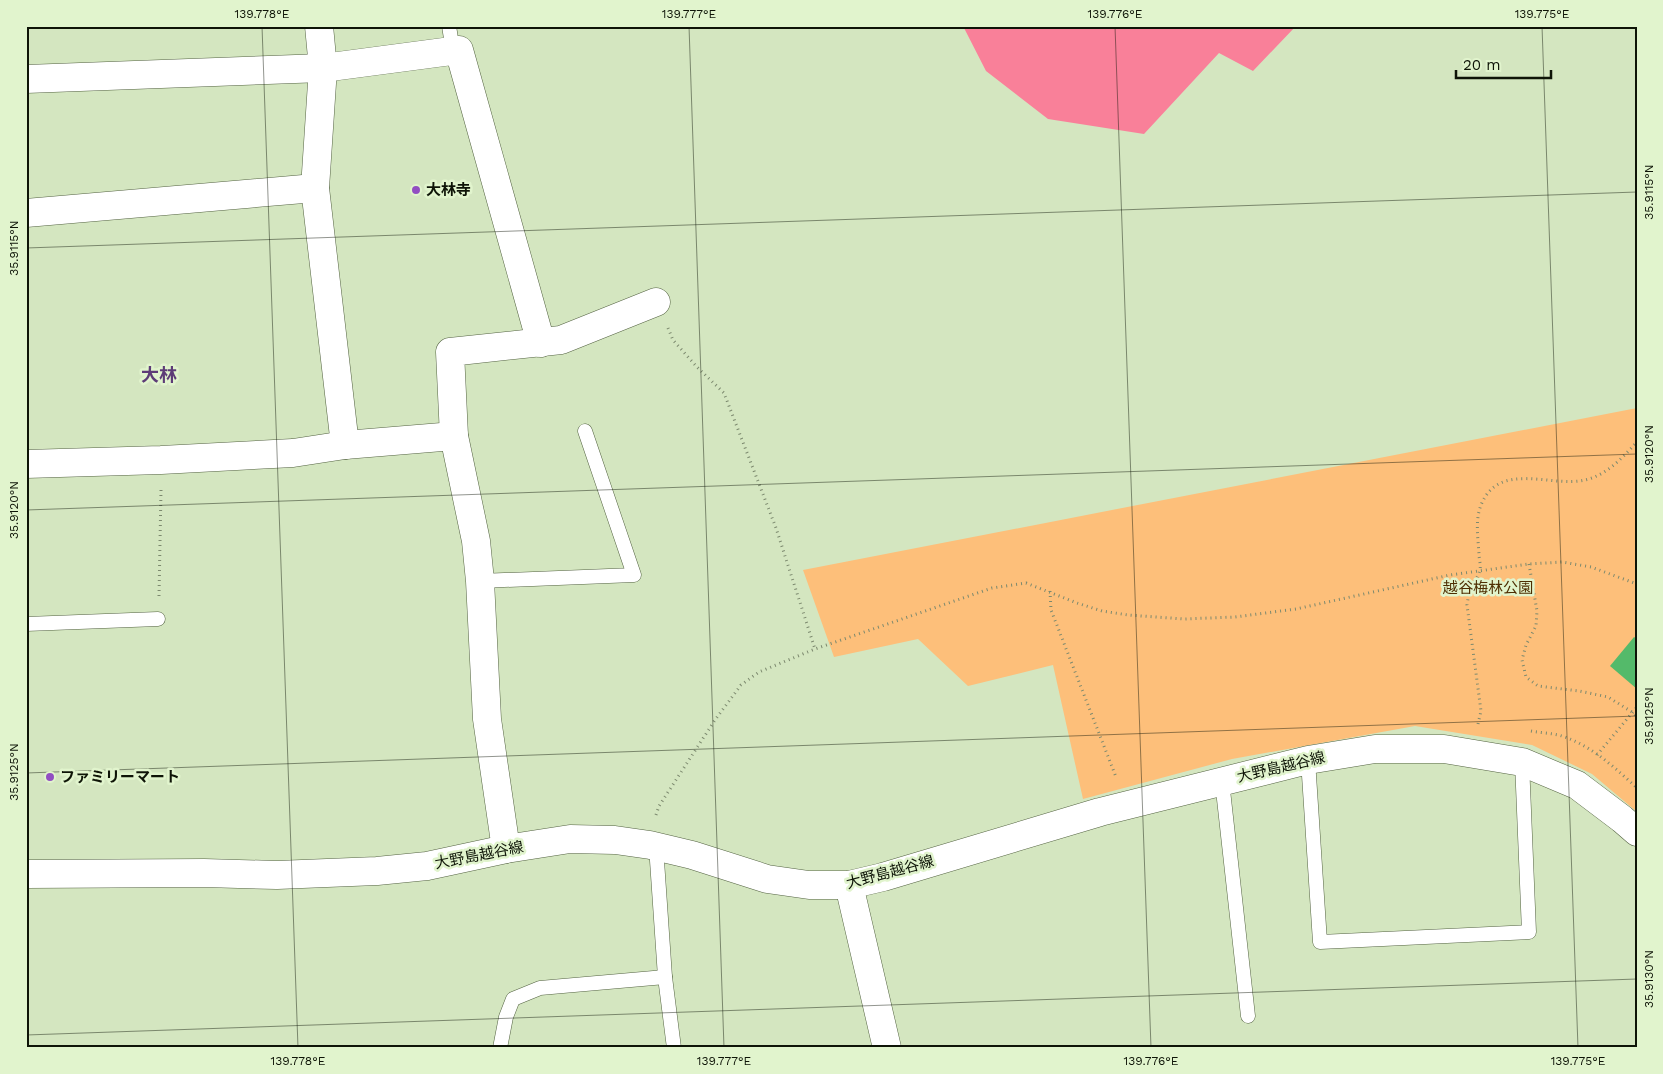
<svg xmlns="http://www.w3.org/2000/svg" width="1663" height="1074" viewBox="0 0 1663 1074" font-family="'Work Sans','Noto Sans JP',sans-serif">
<rect width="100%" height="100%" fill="#d4e6c0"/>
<polygon fill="#fdbf7a" points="1637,408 1637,812 1592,774 1532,745 1415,726 1232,759 1083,799 1053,665 968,686 918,639 834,657 803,570"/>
<polygon fill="#f98099" points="963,26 1296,26 1253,71 1219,53 1144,134 1048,119 986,71"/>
<polygon fill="#54ba6a" points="1634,637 1637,639 1637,689 1610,666"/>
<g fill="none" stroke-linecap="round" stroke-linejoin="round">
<g stroke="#546342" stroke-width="15">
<g id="service">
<polyline points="449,26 453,51"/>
<polyline points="480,581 634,575 585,431"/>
<polyline points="26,624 158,619"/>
<polyline points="1308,760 1320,942 1529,932 1522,762"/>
<polyline points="1222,781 1248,1016"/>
<polyline points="656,846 665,977 674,1048"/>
<polyline points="500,1048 506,1017 513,999 540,988 665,977"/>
</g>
</g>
<g stroke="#546342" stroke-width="29">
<g id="minor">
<polyline points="319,26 323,68 315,188 345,445"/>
<polyline points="26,79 323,68 459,50 541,343"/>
<polyline points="26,213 315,188"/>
<polyline points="26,464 161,460 293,453 345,445 454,436"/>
<polyline points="506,849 487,719 480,581 476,541 454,436 450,352 561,340 656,302"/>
<polyline points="849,885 887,1048"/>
</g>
</g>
<g stroke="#546342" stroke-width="29">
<polyline id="secondary" points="26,874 204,873 277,875 377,871 427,866 506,849 570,839 615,840 650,845 692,855 767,879 809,885 849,885 883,877 1100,812 1308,760 1375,749 1444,749 1522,762 1577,785 1622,819 1637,832"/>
</g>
<g stroke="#7c896e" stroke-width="3" stroke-dasharray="1 4" stroke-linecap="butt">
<polyline points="668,328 673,340 697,367 724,393 776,528 815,649"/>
<polyline points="1529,564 1537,611 1536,626 1526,645 1522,660 1526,677 1538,686 1579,691 1608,697 1632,712 1637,717"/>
<polyline points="1050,591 1051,610 1116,777"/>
<polyline points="159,596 161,490"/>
<path d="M 1478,724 L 1481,711 L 1467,605 C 1468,600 1468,595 1470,590 C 1472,583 1479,577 1480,569 C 1481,565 1479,559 1479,554 C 1478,538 1475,520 1481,505 C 1499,460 1551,488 1585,480 C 1607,475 1622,458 1637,442"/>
<path d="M 1531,731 C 1541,733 1552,733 1562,736 C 1592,746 1614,767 1637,788"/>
<polyline points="1597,755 1637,707"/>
<polyline points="656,815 659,806 715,720 741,685 759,672 815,649 992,588 1026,583 1077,603 1102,611 1128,615 1184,619 1235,617 1296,609 1450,575 1529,564 1562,562 1591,567 1637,584"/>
</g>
<use href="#service" stroke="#fff" stroke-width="14"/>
<use href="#minor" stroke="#fff" stroke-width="28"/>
<use href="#secondary" stroke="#fff" stroke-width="28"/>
</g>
<path fill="none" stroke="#0e1407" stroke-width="1" stroke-opacity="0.45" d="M 262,26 L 298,1048M 689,26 L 724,1048M 1115,26 L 1151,1048M 1542,26 L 1578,1048M 26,248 L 1637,192M 26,510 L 1637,454M 26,773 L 1637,716M 26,1035 L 1637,979"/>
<g fill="#924ec2" stroke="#e1f4cd" stroke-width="2">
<circle cx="416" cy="190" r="5"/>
<circle cx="50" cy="777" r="5"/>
</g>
<g text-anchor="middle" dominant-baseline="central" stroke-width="5" stroke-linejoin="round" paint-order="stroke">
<g font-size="15" font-weight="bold" fill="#0e1407" stroke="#e1f4cd" text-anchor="start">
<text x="426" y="190">大林寺</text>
<text x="60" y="777">ファミリーマート</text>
</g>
<g font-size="15" fill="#4e2e02" stroke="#e1f4cd">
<text x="1488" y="588">越谷梅林公園</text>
</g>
<g font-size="15" fill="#0e1407" stroke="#e1f4cd">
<text transform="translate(1281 767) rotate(-13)">大野島越谷線</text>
<text transform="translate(479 855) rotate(-11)">大野島越谷線</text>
<text transform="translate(890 872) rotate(-15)">大野島越谷線</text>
</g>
<g font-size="18" font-weight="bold" fill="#5d3c77" stroke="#e1f4cd">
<text x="159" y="374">大林</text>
</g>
</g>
<rect width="1663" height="1074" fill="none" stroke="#e1f4cd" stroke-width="55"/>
<path d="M1456 70v8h95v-8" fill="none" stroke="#0e1407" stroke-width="2.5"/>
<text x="1463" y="70" font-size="15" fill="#0e1407" stroke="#e1f4cd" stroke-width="4" paint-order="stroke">20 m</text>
<rect x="28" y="28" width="1608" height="1018" fill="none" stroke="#0e1407" stroke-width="2"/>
<g font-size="12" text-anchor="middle" fill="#0e1407">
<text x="262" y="18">139.778°E</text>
<text x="689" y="18">139.777°E</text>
<text x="1115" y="18">139.776°E</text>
<text x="1542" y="18">139.775°E</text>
<text transform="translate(1649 192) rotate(-90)" y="4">35.9115°N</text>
<text transform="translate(14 248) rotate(-90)" y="4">35.9115°N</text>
<text transform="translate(1649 454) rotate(-90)" y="4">35.9120°N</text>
<text transform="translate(14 510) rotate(-90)" y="4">35.9120°N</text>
<text transform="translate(1649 716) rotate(-90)" y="4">35.9125°N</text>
<text transform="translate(14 772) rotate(-90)" y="4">35.9125°N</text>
<text transform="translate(1649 979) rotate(-90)" y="4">35.9130°N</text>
<text x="298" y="1065">139.778°E</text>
<text x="724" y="1065">139.777°E</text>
<text x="1151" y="1065">139.776°E</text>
<text x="1578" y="1065">139.775°E</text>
</g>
</svg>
